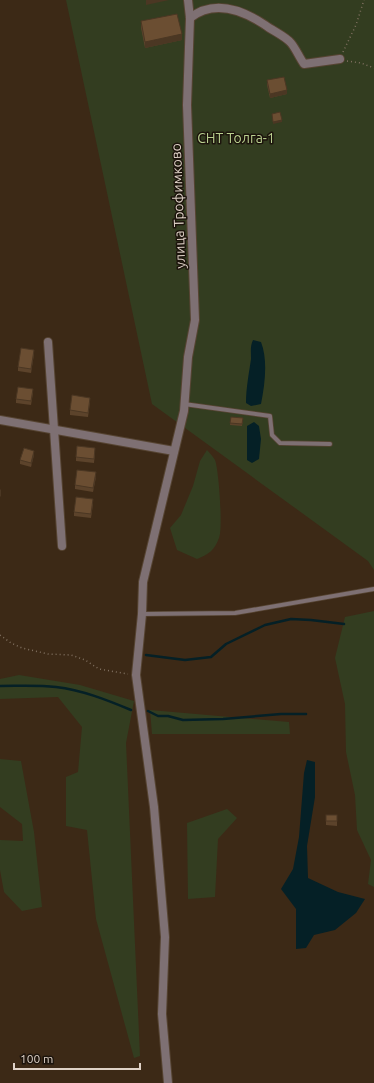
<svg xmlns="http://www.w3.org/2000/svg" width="374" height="1083" viewBox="0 0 374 1083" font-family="Ubuntu,sans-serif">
<rect width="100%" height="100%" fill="#3c2916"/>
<g fill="#333d20">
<polygon points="66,0 374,0 374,570 368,561 152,404"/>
<path d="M 207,450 C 210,453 213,457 215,460 C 219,470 223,529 219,538 C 214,551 209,554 197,559 L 177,550 L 170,528 L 181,515 L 193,486 L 200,461 Z"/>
<polygon points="374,611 374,887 368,884 371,860 357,830 355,795 346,752 345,704 335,658 345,617"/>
<polygon points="19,675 80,685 134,701 126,743 140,1056 134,1058 96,919 87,830 66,826 66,777 78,772 82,727 58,697 0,699 0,679"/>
<polygon points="150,710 289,722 290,734 152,734"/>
<polygon points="0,759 21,761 34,832 42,907 22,911 4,892 0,870 0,840 23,841 22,824 0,807"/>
<polygon points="227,809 237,818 218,839 215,897 188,899 187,823"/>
</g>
<g fill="#052026">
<path d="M 253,340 L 261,342 C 268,360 265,384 261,404 L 251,406 L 246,403 C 246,388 249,373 251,359 C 251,352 250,346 253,340 Z"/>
<polygon points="254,422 259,426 261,439 259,459 252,463 247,460 247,426"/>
<polygon points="307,760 315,762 315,797 307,846 308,878 338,892 365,899 356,913 335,930 314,935 306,948 296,949 296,909 281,889 293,869 299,837 304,773"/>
</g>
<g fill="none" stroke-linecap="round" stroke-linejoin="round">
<g stroke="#052026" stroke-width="2.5">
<polyline points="146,655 185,660 211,657 226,644 265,625 291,619 311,620 344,624"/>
<path d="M 0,686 C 19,686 38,685 56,687 C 82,690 107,700 131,710"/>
<polyline points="148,711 158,716 168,716 183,720 223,719 281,714 306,714"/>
</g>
<g stroke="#564432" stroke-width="5.5">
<g id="lane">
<polyline points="184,404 270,416 272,435 280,443 330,444"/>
<polyline points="142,614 235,613 374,589"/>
</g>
</g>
<g stroke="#564432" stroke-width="10">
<g id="street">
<path d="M 190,18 C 213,0 241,9 265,25 C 273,31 285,36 291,43 C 296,49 299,57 304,64 L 340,59"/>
<polyline points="48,342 62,546"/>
<polyline points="0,420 174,451"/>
<polyline points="168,1083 162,1014 165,937 154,807 136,675 142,614 143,582 184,411 188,357 195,320 187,105 190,18 188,0"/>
</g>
</g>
<g stroke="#817161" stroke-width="1.5" stroke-dasharray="1 3" stroke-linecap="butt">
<polyline points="343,52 356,25 364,0"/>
<polyline points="347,61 361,63 374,68"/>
<polyline points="0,635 11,643 22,648 48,654 71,655 85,660 99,669 128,674"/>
</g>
<use href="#lane" stroke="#7e7073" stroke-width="4"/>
<use href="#street" stroke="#7e7073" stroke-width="8"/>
</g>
<g fill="#5c432b">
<polygon points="141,21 182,40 145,48 141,28"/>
<polygon points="267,80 287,94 270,98 267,85"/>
<polygon points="34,354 31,373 18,371 18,367"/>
<polygon points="33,393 31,405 16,403 16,399"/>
<polygon points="90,402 88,417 70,415 70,410"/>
<polygon points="231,417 243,418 242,426 230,425"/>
<polygon points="95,452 94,463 76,461 76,457"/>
<polygon points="34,455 31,467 20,464 20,460"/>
<polygon points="96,477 93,492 75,489 75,485"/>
<polygon points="93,504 91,518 74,516 74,512"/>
<polygon points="326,815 337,815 337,826 326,825"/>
</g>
<g fill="#4b3723">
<polygon points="146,0 169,0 146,5"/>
<polygon points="182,34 182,40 145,48 145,42"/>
<polygon points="287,90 287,94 270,98 270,94"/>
<polygon points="282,120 282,122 273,124 273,122"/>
<polygon points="34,350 34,354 31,373 31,369"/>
<polygon points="34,451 34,455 31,467 31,463"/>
<polygon points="96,472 96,477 93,492 93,488"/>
<polygon points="1,489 1,496 0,497 0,490"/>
</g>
<g fill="#6b4e32" stroke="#4b3723">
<polygon points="177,14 182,34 145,42 141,21"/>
<polygon points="284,77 287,90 270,94 267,80"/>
<polygon points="280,112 282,120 273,122 272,114"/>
<polygon points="21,348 34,350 31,369 18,367"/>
<polygon points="18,387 33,389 31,401 16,399"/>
<polygon points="72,395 90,398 88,413 70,410"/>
<polygon points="231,417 243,418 242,424 230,423"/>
<polygon points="77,446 95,448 94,459 76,457"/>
<polygon points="24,448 34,451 31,463 20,460"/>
<polygon points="77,470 96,472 93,488 75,485"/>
<polygon points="76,497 93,499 91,514 74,512"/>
<rect x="326" y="815" width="11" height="6"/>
</g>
<g text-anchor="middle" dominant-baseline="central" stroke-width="3" stroke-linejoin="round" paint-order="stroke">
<g font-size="14" fill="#b9cf8f" stroke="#1c140c">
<text x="236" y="138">СНТ Толга-1</text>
</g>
<g font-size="14" fill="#dfd2c7" stroke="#1c140c">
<text transform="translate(178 206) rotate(-92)">улица Трофимково</text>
</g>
</g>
<path d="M14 1063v6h126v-6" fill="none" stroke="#dfd2c7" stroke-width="2"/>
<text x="20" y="1063" font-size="12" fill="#dfd2c7" stroke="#1c140c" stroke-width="3" paint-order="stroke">100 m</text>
</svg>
